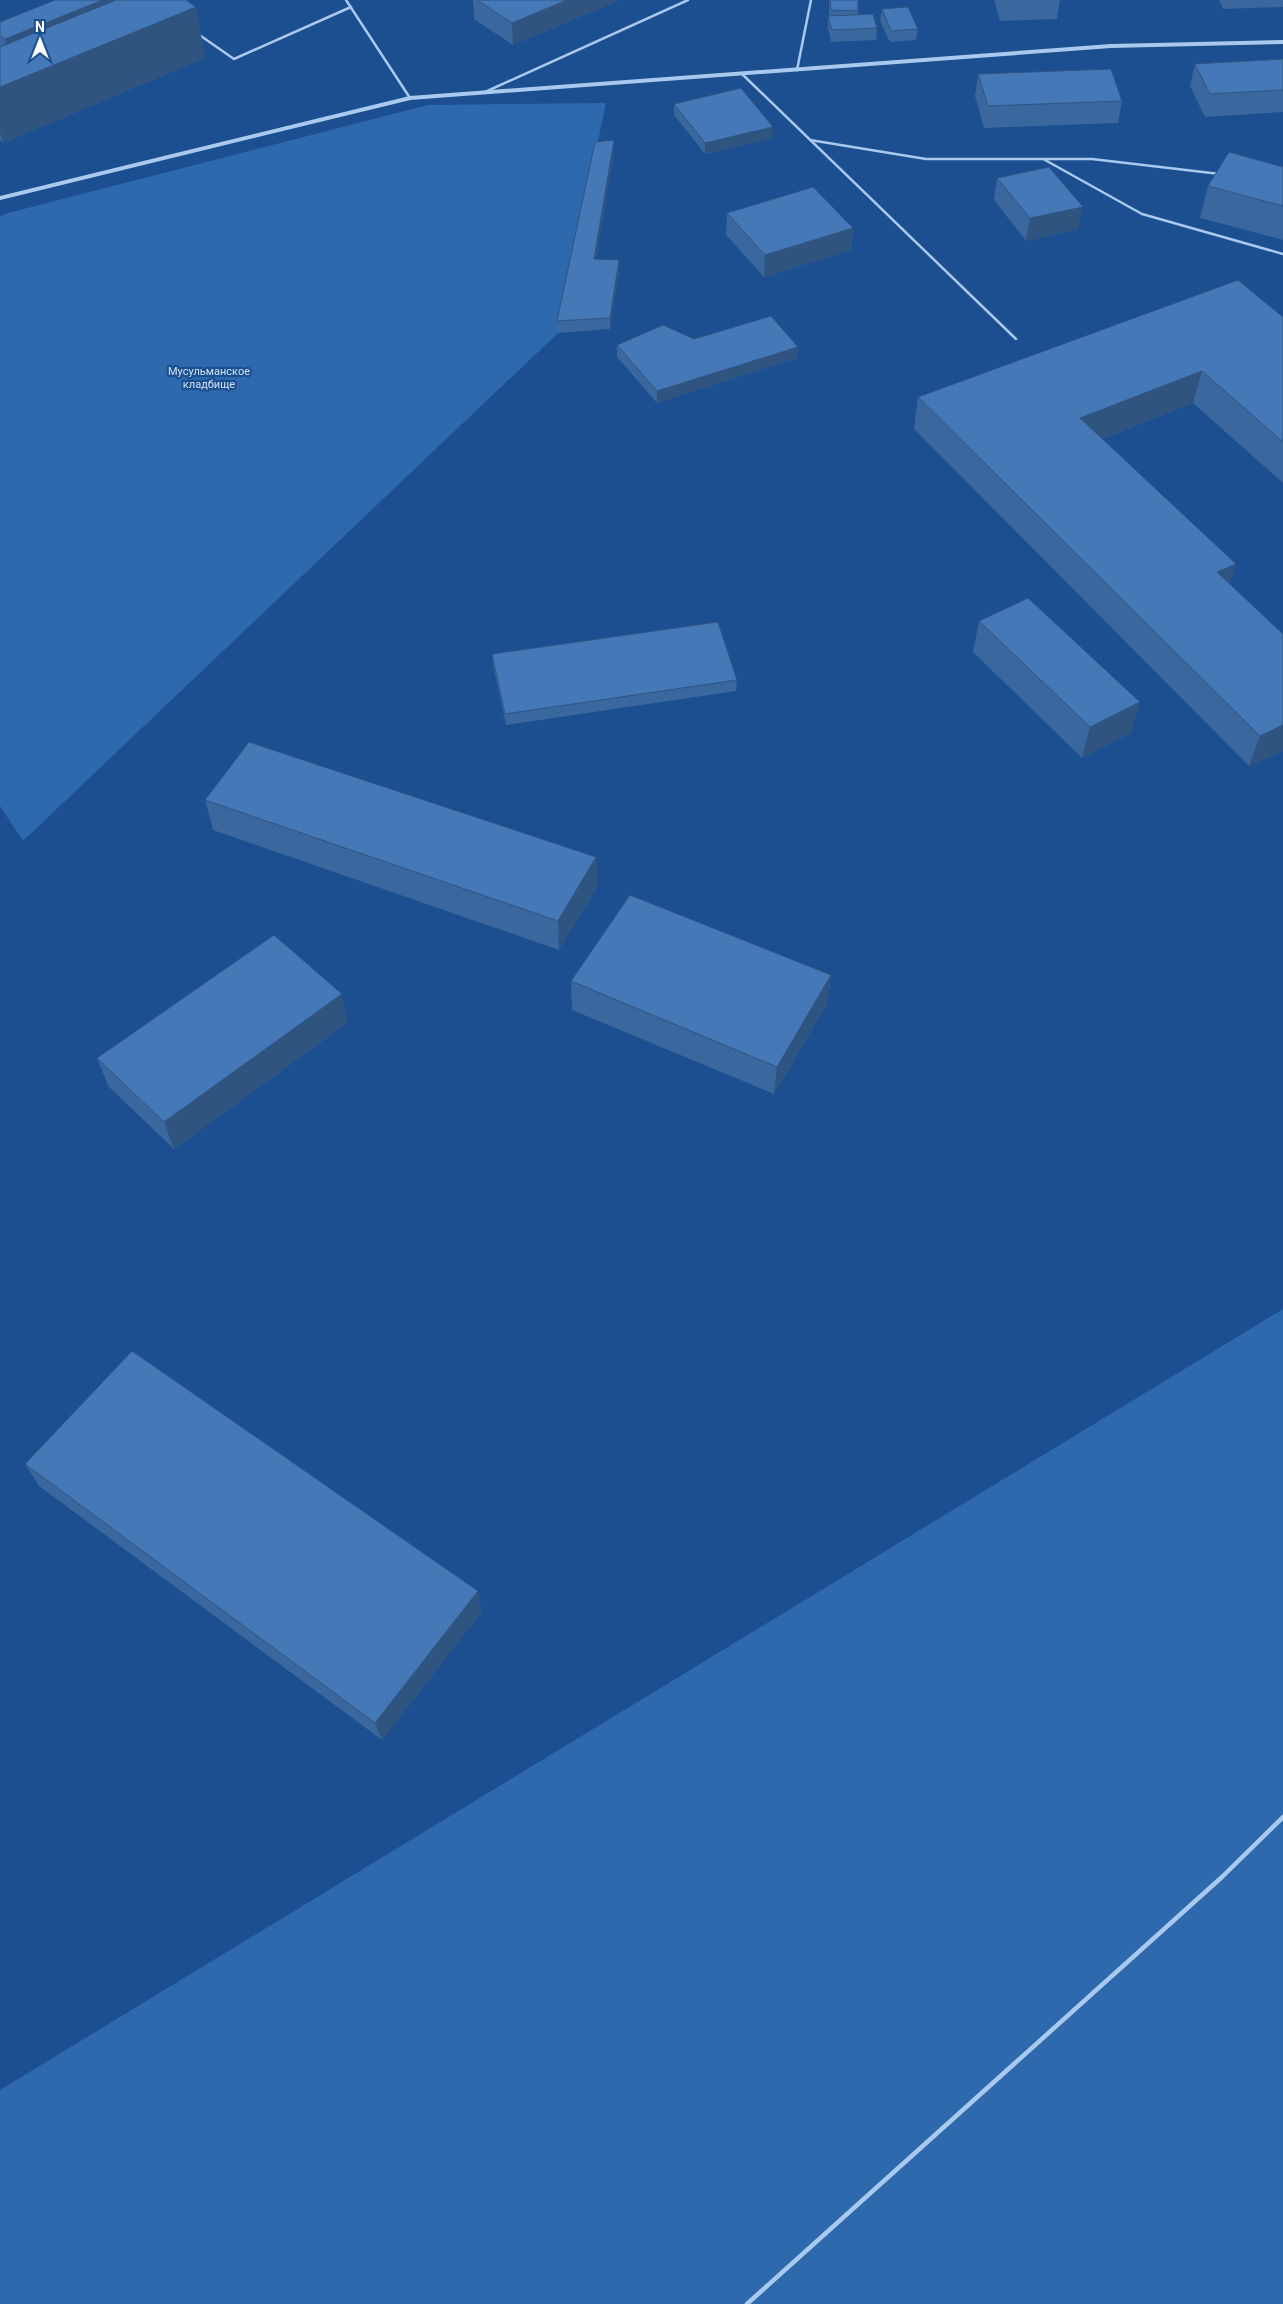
<svg xmlns="http://www.w3.org/2000/svg" width="1283" height="2304" viewBox="0 0 1283 2304" font-family="Roboto,sans-serif">
<rect width="100%" height="100%" fill="#1b4f8f"/>
<g fill="#2e69ad">
<polygon points="606,103 558,333 23,841 0,806 0,217 8,213 428,105"/>
<polygon points="1283,1309 1283,2304 0,2304 0,2090"/>
</g>
<g fill="none" stroke-linecap="round" stroke-linejoin="round">
<g stroke="#a9c9ee" stroke-width="2.5">
<polyline points="346,0 410,98"/>
<polyline points="198,34 234,59 351,7"/>
<polyline points="797,70 811,0"/>
<polyline points="742,74 1016,339"/>
<polyline points="485,92 688,0"/>
<polyline points="810,140 926,159 1092,159 1220,174"/>
<polyline points="1045,160 1142,214 1283,254"/>
</g>
<polyline stroke="#a9c9ee" stroke-width="4.5" points="747,2304 1222,1877 1283,1817"/>
<polyline stroke="#a9c9ee" stroke-width="4" points="0,198 410,98 1111,46 1283,42"/>
</g>
<g fill="#3a679d">
<polygon points="473,0 620,0 513,45 474,19"/>
<polygon points="829,0 858,0 858,15 877,28 876,40 831,42 828,27 828,16 829,16"/>
<polygon points="994,0 1060,0 1057,19 1000,21"/>
<polygon points="1219,0 1283,0 1283,7 1223,9"/>
<polygon points="196,7 205,58 3,143 0,140 0,22"/>
<polygon points="882,9 918,29 916,40 890,42 880,21"/>
<polygon points="1283,59 1283,112 1205,117 1190,86 1195,64"/>
<polygon points="978,74 1122,101 1118,123 984,128 975,96"/>
<polygon points="674,104 772,138 705,154 674,115"/>
<polygon points="614,152 596,259 619,260 619,272 610,329 558,333 557,321"/>
<polygon points="1283,167 1283,240 1200,218 1208,186"/>
<polygon points="997,178 1078,229 1026,241 994,200"/>
<polygon points="727,213 853,228 851,250 764,277 726,235"/>
<polygon points="1283,317 1283,483 1193,403 1102,439 1236,564 1229,583 1283,751 1249,766 914,429 918,397"/>
<polygon points="694,339 797,358 657,403 617,357 617,345"/>
<polygon points="979,621 1131,733 1082,758 973,652"/>
<polygon points="492,654 737,680 736,691 506,725 493,665"/>
<polygon points="205,800 596,857 597,887 559,950 213,830"/>
<polygon points="831,975 827,1004 774,1094 572,1010 571,981"/>
<polygon points="347,1023 174,1149 108,1086 97,1058"/>
<polygon points="25,1464 482,1611 382,1740 39,1486"/>
</g>
<g fill="#305480">
<polygon points="103,0 162,0 11,62 5,39"/>
<polygon points="567,0 620,0 513,45 512,23"/>
<polygon points="196,7 205,58 3,143 0,132 0,87"/>
<polygon points="773,127 772,138 705,154 705,143"/>
<polygon points="614,140 614,152 594,270 594,259"/>
<polygon points="1083,207 1078,229 1026,241 1030,218"/>
<polygon points="853,228 851,250 764,277 765,255"/>
<polygon points="619,260 619,272 610,329 610,318"/>
<polygon points="798,347 797,358 657,403 657,391"/>
<polygon points="1202,371 1193,403 1073,450 1080,418"/>
<polygon points="1236,564 1226,595 1217,572"/>
<polygon points="1140,702 1131,733 1082,758 1090,727"/>
<polygon points="1283,725 1283,751 1249,766 1260,736"/>
<polygon points="596,857 597,887 559,950 558,921"/>
<polygon points="831,975 827,1004 774,1094 777,1067"/>
<polygon points="342,994 347,1023 174,1149 164,1122"/>
<polygon points="478,1591 482,1611 382,1740 375,1723"/>
</g>
<g fill="#4478b7" stroke="#305480">
<polygon points="55,0 103,0 5,39 0,36 0,22"/>
<polygon points="116,0 186,0 196,7 0,87 0,47"/>
<polygon points="477,0 567,0 512,23"/>
<polygon points="830,0 858,0 858,11 831,10"/>
<polygon points="908,7 918,29 891,31 882,9"/>
<polygon points="873,14 877,28 832,30 828,16"/>
<polygon points="1283,59 1283,90 1210,94 1195,64"/>
<polygon points="1111,69 1122,101 988,106 978,74"/>
<polygon points="741,88 773,127 705,143 674,104"/>
<polygon points="614,140 594,259 619,260 610,318 557,321 595,142"/>
<polygon points="1229,152 1283,167 1283,206 1208,186"/>
<polygon points="1049,167 1083,207 1030,218 997,178"/>
<polygon points="813,187 853,228 765,255 727,213"/>
<polygon points="1238,280 1283,317 1283,442 1202,371 1080,418 1236,564 1217,572 1283,634 1283,725 1260,736 918,397"/>
<polygon points="771,316 798,347 657,391 617,345 663,325 694,339"/>
<polygon points="1028,598 1140,702 1090,727 979,621"/>
<polygon points="718,622 737,680 505,714 492,654"/>
<polygon points="249,742 596,857 558,921 205,800"/>
<polygon points="630,895 831,975 777,1067 571,981"/>
<polygon points="274,935 342,994 164,1122 97,1058"/>
<polygon points="132,1351 478,1591 375,1723 25,1464"/>
</g>
<g text-anchor="middle" dominant-baseline="central" stroke-width="4.5" stroke-linejoin="round" paint-order="stroke">
<g font-size="11" fill="#cfe3fa" stroke="#1b4f8f">
<text x="209" y="371">Мусульманское<tspan x="209" dy="13">кладбище</tspan></text>
</g>
</g>
<g transform="translate(40 40)" stroke="#1b4f8f" stroke-width="4" paint-order="stroke">
<path d="M0-4L9 19L0 12L-9 19Z" fill="#ffffff"/>
<text y="-8" font-size="14" font-weight="bold" text-anchor="middle" fill="#ffffff">N</text>
</g>
</svg>
